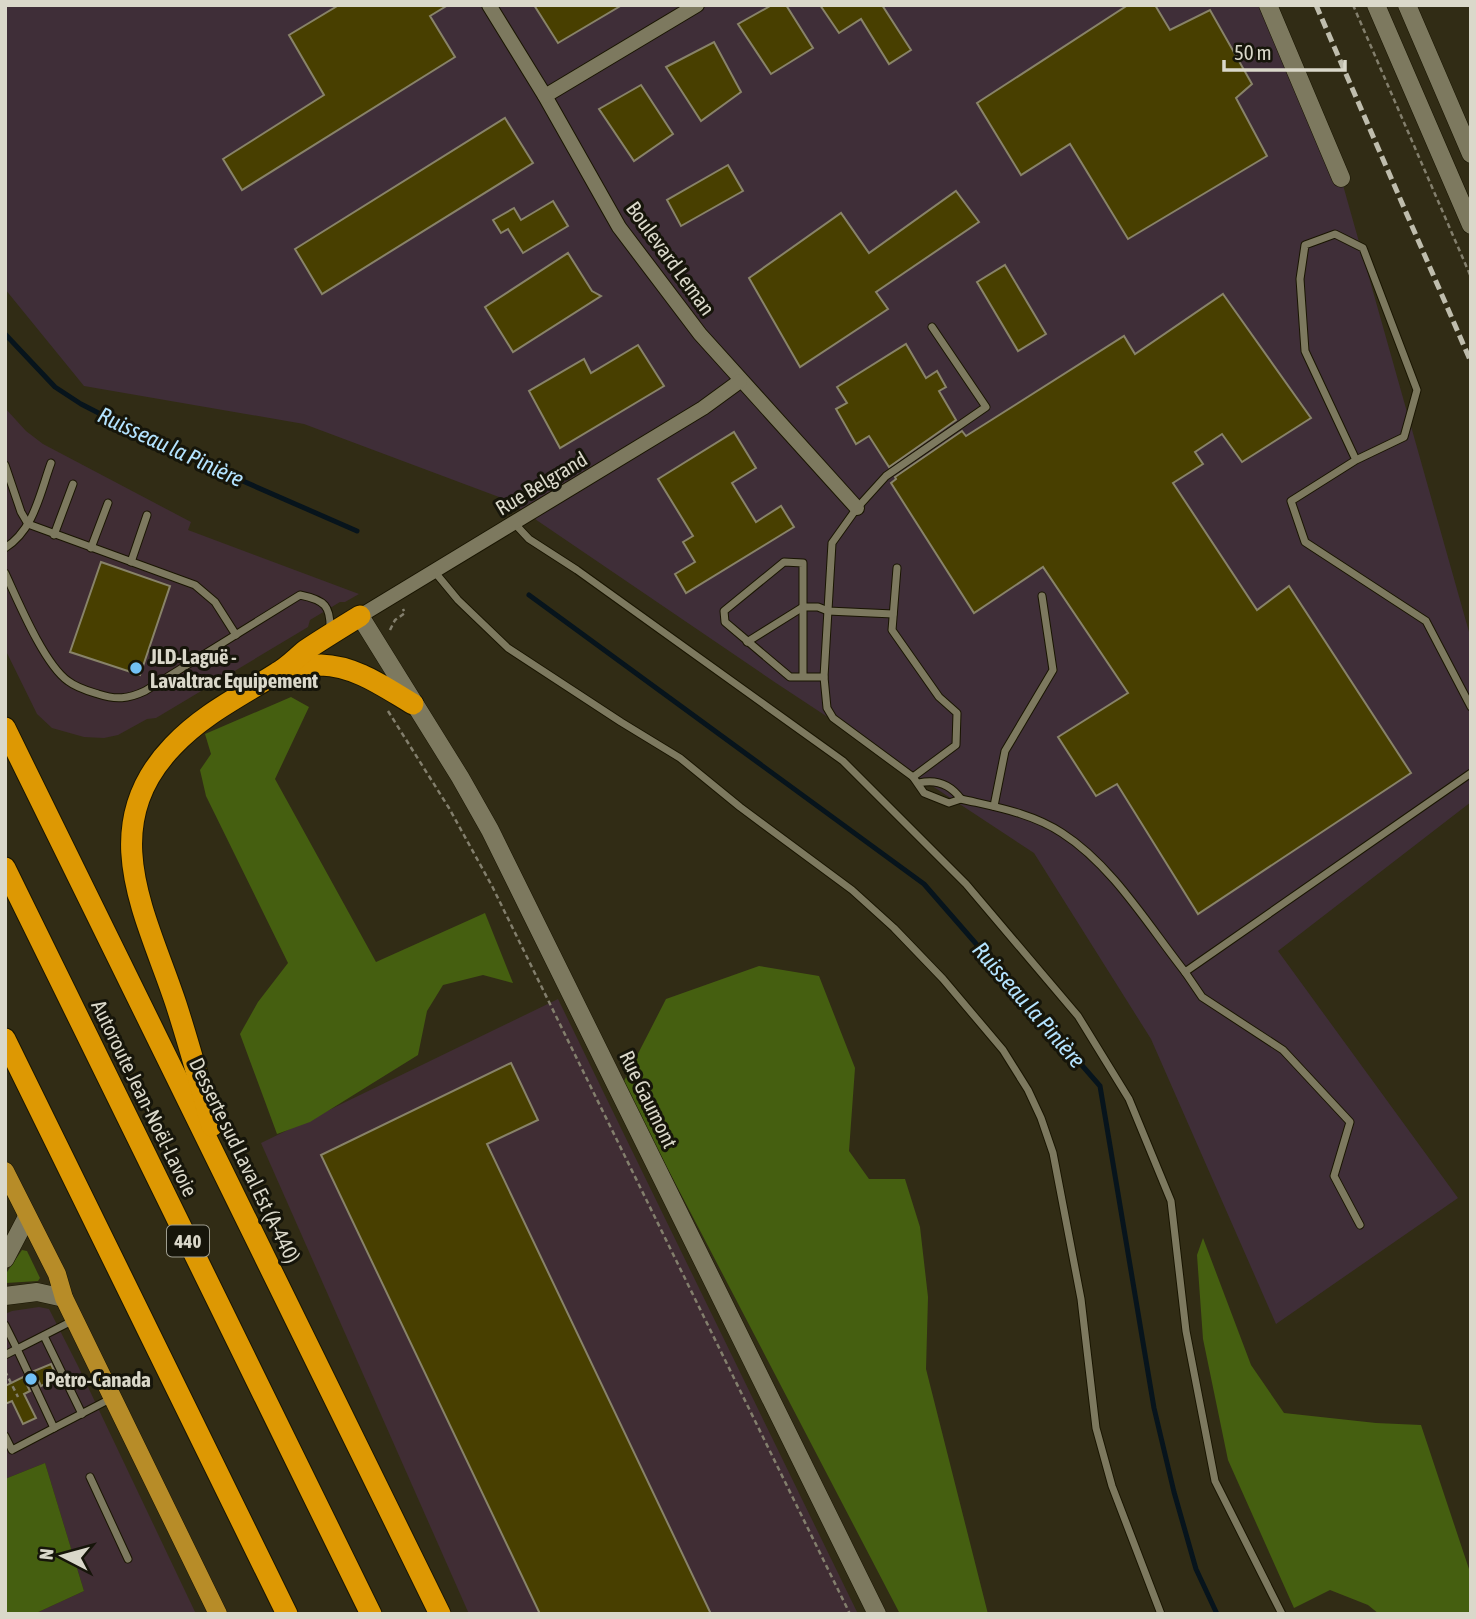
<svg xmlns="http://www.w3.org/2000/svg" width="1476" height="1619" viewBox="0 0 1476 1619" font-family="'Asap Condensed',sans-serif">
<rect width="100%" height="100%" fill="#312c15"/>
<g fill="#402d34">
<polygon points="5,408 26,431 43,444 191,522 188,530 359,594 345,602 340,602 310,620 308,627 156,718 147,719 118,735 104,738 84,737 52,728 37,714 5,649"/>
<polygon points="558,999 858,1614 469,1614 261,1143"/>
<polygon points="39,1307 49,1309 78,1366 196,1614 34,1614 84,1591 45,1463 5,1479 5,1314 12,1311"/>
</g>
<polygon fill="#3f2e38" points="5,5 1268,5 1341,178 1471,639 1471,802 1278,951 1458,1198 1276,1324 1151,1039 1034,853 776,683 507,500 304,424 84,386 5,289"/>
<g fill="#455f10">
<polygon points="291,697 309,707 275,779 376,962 485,913 513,983 483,975 443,985 427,1011 418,1055 310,1122 277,1134 240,1034 258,1002 288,963 206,796 200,770 211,754 205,734"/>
<polygon points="759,966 819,976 855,1068 849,1151 869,1179 905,1179 920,1227 928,1297 926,1369 988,1614 900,1614 623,1083 666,999"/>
<polygon points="1203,1238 1251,1365 1284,1413 1376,1423 1421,1425 1471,1575 1471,1614 1379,1614 1368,1605 1330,1590 1294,1608 1228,1460 1203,1339 1197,1255"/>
<polygon points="22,1250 27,1251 40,1278 38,1281 6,1283 5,1275"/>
<polygon points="45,1463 84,1591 34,1614 5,1614 5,1479"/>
</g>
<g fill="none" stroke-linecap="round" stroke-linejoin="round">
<g stroke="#07141c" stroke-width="5">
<polyline points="5,334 55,387 81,404 165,447 357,531"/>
<polyline points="529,595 924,884 1100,1086 1154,1408 1174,1492 1196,1569 1217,1614"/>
</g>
</g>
<g fill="#483f00" stroke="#888369" stroke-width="2">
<polygon points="339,5 448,5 430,16 455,57 242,190 223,159 324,95 289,35"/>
<polygon points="534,5 622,5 558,43"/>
<polygon points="772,5 786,5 813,48 771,74 738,24"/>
<polygon points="820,5 882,5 911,50 889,64 861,19 839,33"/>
<polygon points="1128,5 1155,5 1170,30 1210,10 1252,84 1236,98 1267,156 1128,239 1070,144 1021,175 977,103"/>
<polygon points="714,42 741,92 701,121 666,67"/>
<polygon points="641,85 673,134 634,161 599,109"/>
<polygon points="505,118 533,163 322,294 295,249"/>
<polygon points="728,165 743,191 681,226 667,200"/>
<polygon points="956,191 979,222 876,292 888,309 800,367 749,278 841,213 869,253"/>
<polygon points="553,201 568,226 523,253 508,229 501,233 493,220 514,208 521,220"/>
<polygon points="568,253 592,291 601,296 513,352 485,307"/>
<polygon points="1005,265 1046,334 1018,351 977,282"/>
<polygon points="1223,294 1311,418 1242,462 1222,434 1195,452 1203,464 1173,483 1257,610 1289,586 1411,773 1198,914 1117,784 1096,796 1058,737 1128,693 1043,567 974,613 891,483 896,479 895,477 962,431 966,436 1124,336 1135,354"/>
<polygon points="906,344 926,378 937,371 946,387 939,391 956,420 889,467 869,436 856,444 836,409 847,403 837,387"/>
<polygon points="638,345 664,386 560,448 529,391 584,359 591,373"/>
<polygon points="734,432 756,468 732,483 756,522 781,506 794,527 686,593 675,574 695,562 683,542 693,536 658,479"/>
<polygon points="101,562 170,586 140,675 70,652"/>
<polygon points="511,1063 538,1120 487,1144 711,1614 540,1614 321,1155"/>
<polygon points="51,1364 57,1377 41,1386 34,1371"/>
<polygon points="23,1377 30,1391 24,1394 36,1418 23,1424 12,1401 5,1404 5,1386"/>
</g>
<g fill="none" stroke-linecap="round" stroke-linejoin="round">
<g stroke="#191501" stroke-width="9">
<g id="lane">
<polyline points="1356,460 1305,351 1300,279 1305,245 1335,234 1363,248 1417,390 1404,437 1356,460 1291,501 1305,542 1426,621 1471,707"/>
<polyline points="5,465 21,512 28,524 195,585 215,602 236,635"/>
<polyline points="515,524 529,539 577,570 843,761 966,884 1078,1016 1129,1099 1171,1201 1186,1331 1215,1481 1282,1614"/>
<polyline points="54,535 73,484"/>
<path d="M 5,548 C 34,530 40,493 51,463"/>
<polyline points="91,548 108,503"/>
<polyline points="131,562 147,515"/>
<polyline points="897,568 892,630 939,697 957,713 956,745 913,777 833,718 827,708 824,677 832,543 857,508 886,476 986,407 932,327"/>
<polyline points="434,571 458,600 508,648 621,722 680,758 740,807 852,890 894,928 943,979 1003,1050 1028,1090 1041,1118 1053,1153 1081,1299 1096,1428 1112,1486 1161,1614"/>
<path d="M 5,573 C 18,601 44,664 68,681 C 77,688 88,691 98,694 C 116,700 128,699 145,691 L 300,595 C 325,600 331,606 330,631"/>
<polyline points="747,642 803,607 818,607 828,611 893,614"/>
<polyline points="803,677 803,563 784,562 724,611 725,622 790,677 824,677"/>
<path d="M 913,777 L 924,793 L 949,803 L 961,799 C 950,784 936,779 919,783"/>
<path d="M 961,799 C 995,807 1032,813 1062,833 C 1112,865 1148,925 1185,972 L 1471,773"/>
<polyline points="994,806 1005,751 1053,670 1042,596"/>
<polyline points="1185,972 1202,997 1283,1050 1350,1122 1334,1176 1360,1225"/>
<polyline points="5,1325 17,1349 74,1320"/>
<polyline points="44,1336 82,1414"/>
<polyline points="5,1355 17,1349 54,1428 112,1398"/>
<polyline points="5,1436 12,1450 54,1428"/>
<polyline points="90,1477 128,1559"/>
</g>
</g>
<g stroke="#191501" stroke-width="16">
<g id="street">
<polyline points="489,5 545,96 619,227 700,334 857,508"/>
<polyline points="545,96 697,5"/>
<polyline points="360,616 703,408 740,381"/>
</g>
</g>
<g stroke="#191501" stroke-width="19">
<g id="secondary">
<polyline points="1268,5 1341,178"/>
<polyline points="1376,5 1471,225"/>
<polyline points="1407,5 1471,154"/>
<polyline points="360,616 460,777 490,830 877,1614"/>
<polyline points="5,1259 27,1217"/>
<polyline points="5,1296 37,1292 64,1298"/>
</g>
</g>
<g stroke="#191501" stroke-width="19">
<polyline id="primary" points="5,1171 57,1274 64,1298 218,1614"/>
</g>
<g stroke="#191501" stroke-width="23">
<g id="highway">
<path d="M 283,671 C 295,669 309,665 321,665 C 356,666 384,687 413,704"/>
<polyline points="5,728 440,1614"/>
<polyline points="5,868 371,1614"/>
<polyline points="5,1039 287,1614"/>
<path d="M 212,1126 C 200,1085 189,1044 176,1004 C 147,916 94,828 173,746 C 203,714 241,696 277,673 C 288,667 296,658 306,650 C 324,638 342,627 360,616"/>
</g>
</g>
<g stroke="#837f6d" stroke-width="2.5" stroke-dasharray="5 3.5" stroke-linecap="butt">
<polyline points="1353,5 1471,277"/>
<polyline points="390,630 395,620 405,613 403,609"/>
<polyline points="388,711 449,808 492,886 850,1614"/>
<polyline points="5,1371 18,1397"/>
</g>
<use href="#lane" stroke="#7d795f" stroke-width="7"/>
<use href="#street" stroke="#7d795f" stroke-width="14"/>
<use href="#secondary" stroke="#7d795f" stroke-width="18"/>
<use href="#primary" stroke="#b78c28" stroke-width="18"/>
<use href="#highway" stroke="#dd9803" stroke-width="21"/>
<polyline stroke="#bfbdad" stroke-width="5" stroke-dasharray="10 5" stroke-linecap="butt" points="1316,5 1471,362"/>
</g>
<g fill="#72c1f5" stroke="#16150a" stroke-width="2.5">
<circle cx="136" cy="668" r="7"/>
<circle cx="31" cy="1379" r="7"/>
</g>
<g text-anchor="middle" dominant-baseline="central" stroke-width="6" stroke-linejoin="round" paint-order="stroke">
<rect fill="#16150a" stroke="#9f9e90" stroke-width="2" x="167" y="1225.5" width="42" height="31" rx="5"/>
<g font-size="19" font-weight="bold" fill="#dad8ca">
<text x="188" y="1241">440</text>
</g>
<g font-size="21" fill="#dad8ca" stroke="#16150a">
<text transform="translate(671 258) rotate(54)">Boulevard Leman</text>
<text transform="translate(541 483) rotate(-31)">Rue Belgrand</text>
<text transform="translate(145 1098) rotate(64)">Autoroute Jean-Noël-Lavoie</text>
<text transform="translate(649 1099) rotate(64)">Rue Gaumont</text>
<text transform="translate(245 1160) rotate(64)">Desserte sud Laval Est (A-440)</text>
</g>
<g font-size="21" font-weight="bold" fill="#dad8ca" stroke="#16150a" text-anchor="start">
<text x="150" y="656">JLD-Laguë -<tspan x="150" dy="24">Lavaltrac Equipement</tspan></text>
<text x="45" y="1379">Petro-Canada</text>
</g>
<g font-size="23" font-style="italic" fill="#b4e3ff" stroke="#16150a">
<text transform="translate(171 447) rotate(25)">Ruisseau la Pinière</text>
<text transform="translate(1029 1005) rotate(49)">Ruisseau la Pinière</text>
</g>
</g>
<rect width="1476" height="1619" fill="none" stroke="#dad8ca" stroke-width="14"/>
<g transform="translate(63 1556) rotate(276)" stroke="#16150a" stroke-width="5" paint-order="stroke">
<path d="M0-5L12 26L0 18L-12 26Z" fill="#dad8ca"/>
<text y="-10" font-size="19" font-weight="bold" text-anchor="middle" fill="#dad8ca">N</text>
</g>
<path d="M1224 60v10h121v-10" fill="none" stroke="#dad8ca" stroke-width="3.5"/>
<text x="1234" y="60" font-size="21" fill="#dad8ca" stroke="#16150a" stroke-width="5" paint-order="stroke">50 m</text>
</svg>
